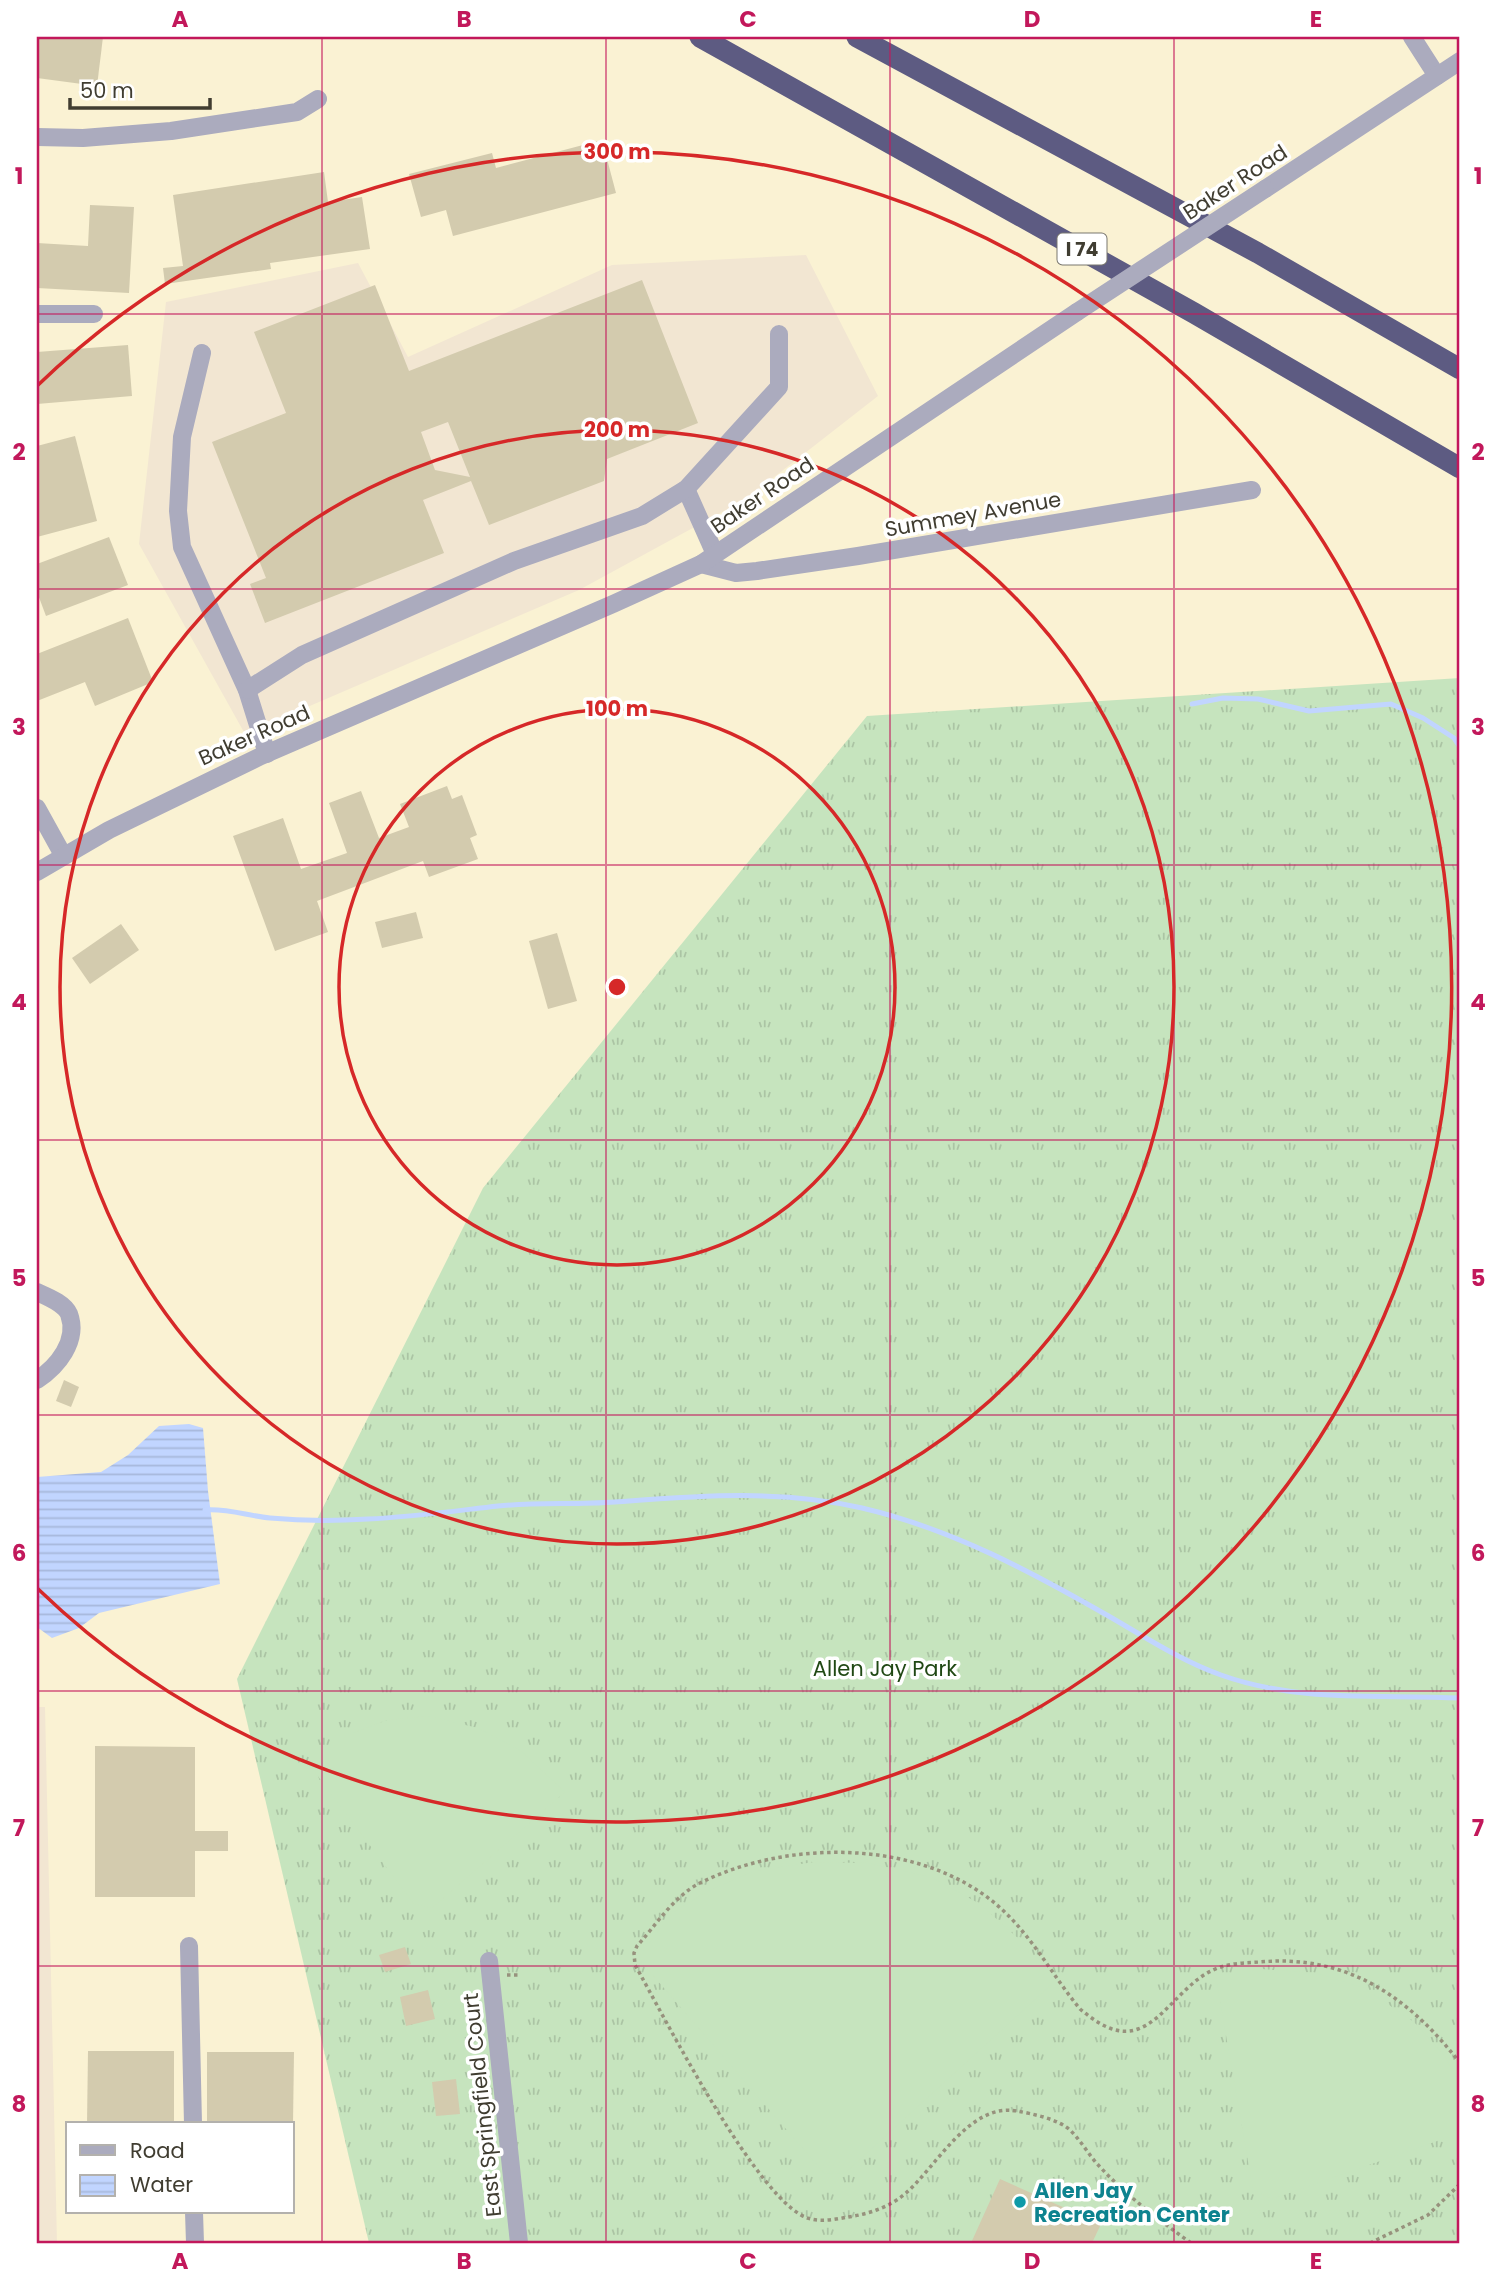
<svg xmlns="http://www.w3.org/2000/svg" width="1497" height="2280" viewBox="0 0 1497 2280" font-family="Poppins,sans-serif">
<defs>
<pattern id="grass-tufts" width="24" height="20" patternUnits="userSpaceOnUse" patternTransform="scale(1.75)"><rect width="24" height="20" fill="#c6e4be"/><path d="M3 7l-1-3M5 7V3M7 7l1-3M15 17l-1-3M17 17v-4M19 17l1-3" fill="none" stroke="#abc4a4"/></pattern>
<pattern id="water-rules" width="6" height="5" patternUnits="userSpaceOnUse" patternTransform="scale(1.75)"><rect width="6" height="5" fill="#c1d5ff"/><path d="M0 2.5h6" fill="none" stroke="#a7b8db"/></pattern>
</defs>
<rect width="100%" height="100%" fill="#faf2d3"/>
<g fill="#f2e6d2">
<polygon points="806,255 878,396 746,499 579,590 245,734 139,544 166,302 358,263 408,357 612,265"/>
<polygon points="37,1707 45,1707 57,2243 37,2243"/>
</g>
<polygon fill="url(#grass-tufts)" points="1460,678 1460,2243 369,2243 237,1679 483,1188 867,716"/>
<g fill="#c6e4be">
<polygon points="428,1716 478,1728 521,1751 565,1792 432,1908 414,1904 308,1763 353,1733 387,1720"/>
<polygon points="814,1862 867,1863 931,1877 980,1904 1020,1940 1052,1984 844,2174 824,2173 638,1958 672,1913 706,1892 754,1871"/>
<polygon points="1261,1969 1316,1973 1364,1988 1414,2022 1444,2055 1460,2084 1460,2133 1272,2199 1253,2190 1216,1978"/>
</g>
<polygon fill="url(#water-rules)" points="189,1424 203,1428 208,1491 220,1584 99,1613 79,1628 52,1638 37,1627 37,1477 101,1472 128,1455 159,1426"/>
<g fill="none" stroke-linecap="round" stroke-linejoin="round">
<g stroke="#c1d5ff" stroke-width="5">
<polyline points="1192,704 1223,698 1258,699 1309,711 1391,704 1423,718 1454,738 1460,747"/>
<path d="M 205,1510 C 227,1508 248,1516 270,1518 C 302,1521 336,1521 368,1519 C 411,1517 454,1511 498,1506 C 536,1502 576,1505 615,1502 C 697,1496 781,1489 862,1508 C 952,1529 1032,1572 1112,1618 C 1148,1639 1182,1661 1221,1675 C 1299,1703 1379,1694 1460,1698"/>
</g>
</g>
<g fill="#d3cbae" fill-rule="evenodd">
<polygon points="37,37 103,37 97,86 37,78"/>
<polygon points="602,140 616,193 453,236 446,210 421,217 409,174 492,153 496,168"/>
<polygon points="324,172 328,202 362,197 370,249 270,263 271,269 165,284 163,268 183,266 173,195"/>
<polygon points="90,205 134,207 129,293 37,288 37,243 88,246"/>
<path d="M 642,280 L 698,423 L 607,459 L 604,481 L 489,525 L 471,481 L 423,500 L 444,553 L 265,623 L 250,584 L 266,578 L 212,442 L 286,413 L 254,332 L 375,285 L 409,371 ZM 448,422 L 470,477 L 435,470 L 421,432 Z"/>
<polygon points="128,345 132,396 37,404 37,352"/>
<polygon points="75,436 97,521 37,537 37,446"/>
<polygon points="109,537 128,585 46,616 37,592 37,564"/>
<polygon points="128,618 153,682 95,706 85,682 37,701 37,654"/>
<polygon points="447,786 452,799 462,795 477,835 470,838 478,859 429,877 423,861 317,901 328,932 275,951 233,836 283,818 301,869 347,853 329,803 361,791 379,838 409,827 400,804"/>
<polygon points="416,912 423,938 382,948 375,922"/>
<polygon points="121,924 139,950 90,984 72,958"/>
<polygon points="557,933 577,1001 548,1009 529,941"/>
<polygon points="64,1380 79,1387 71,1407 56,1401"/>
<polygon points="95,1746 195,1747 195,1831 228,1831 228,1851 195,1851 195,1897 95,1897"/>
<polygon points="405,1947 411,1964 385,1972 379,1955"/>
<polygon points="428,1990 435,2019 406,2026 400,1997"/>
<polygon points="88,2051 174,2051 174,2124 87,2124"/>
<polygon points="207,2052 294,2052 293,2124 207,2124"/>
<polygon points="456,2079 460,2114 436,2116 432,2082"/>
<polygon points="1000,2179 1101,2224 1092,2243 971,2243"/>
</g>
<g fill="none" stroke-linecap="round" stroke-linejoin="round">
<g stroke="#97927d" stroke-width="3.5" stroke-dasharray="3.5 3.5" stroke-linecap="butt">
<polyline points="507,1975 520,1975"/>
<path d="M 1191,2243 C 1159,2220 1128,2197 1101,2168 C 1090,2157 1082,2142 1071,2131 C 1059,2119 1033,2114 1017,2111 C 970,2102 936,2167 906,2193 C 890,2207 869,2214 848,2217 C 837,2219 823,2222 811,2219 C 761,2209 663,2014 635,1965 L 634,1953 L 637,1946 C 656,1925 674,1896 700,1883 C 788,1839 920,1839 997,1905 C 1031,1934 1052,1975 1080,2009 C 1096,2022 1116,2037 1138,2029 C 1164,2020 1184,1983 1213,1970 C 1228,1963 1244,1963 1260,1962 C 1347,1954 1409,1997 1460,2063"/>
<polyline points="1370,2243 1428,2215 1460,2184"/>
</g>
<g stroke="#ababbe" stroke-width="18">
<polyline points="1412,37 1437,76"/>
<polyline points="37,137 83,138 171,131 297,112 318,99"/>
<polyline points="1265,189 1460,61"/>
<polyline points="37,314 94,314"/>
<polyline points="202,353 182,437 178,511 182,547 247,690 267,754"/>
<polyline points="686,489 715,554"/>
<polyline points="701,564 736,573 757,571 858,556 1252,490"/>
<polyline points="247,690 302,655 514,561 642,516 686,489 779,387 779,334"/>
<polyline points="37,808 63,855"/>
<polyline points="37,872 109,830 261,756 613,604 701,564 1077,312"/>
<path d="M 37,1292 C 48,1297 64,1303 69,1314 C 79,1341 57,1367 37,1380"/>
<polyline points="189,1946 193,2124"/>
<polyline points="489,1961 519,2243"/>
<polyline points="194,2212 195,2243"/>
</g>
<g stroke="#5d5b82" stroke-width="21">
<polyline points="700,37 1194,313 1460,468"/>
<polyline points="857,37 1258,253 1460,369"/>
</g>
<polyline stroke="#ababbe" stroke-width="18" points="1077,312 1265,189"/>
</g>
<path fill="none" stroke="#c2185b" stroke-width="2" stroke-opacity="0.55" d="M 322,37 L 322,2243M 606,37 L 606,2243M 890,37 L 890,2243M 1174,37 L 1174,2243M 37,314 L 1460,314M 37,589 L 1460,589M 37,865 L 1460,865M 37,1140 L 1460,1140M 37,1415 L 1460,1415M 37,1691 L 1460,1691M 37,1966 L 1460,1966"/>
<g fill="none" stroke="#d62828" stroke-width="3.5">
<circle cx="617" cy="987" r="278"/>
<circle cx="617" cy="987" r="557"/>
<path d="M37 386A835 835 0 1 1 37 1588"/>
</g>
<circle fill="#0f9aa8" stroke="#fff" stroke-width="2.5" cx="1020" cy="2202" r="7"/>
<g text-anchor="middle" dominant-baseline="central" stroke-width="7" stroke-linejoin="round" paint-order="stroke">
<rect fill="#fff" stroke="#79776f" stroke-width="2" x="1057.5" y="233.5" width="49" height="31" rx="5"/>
<g font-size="19" font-weight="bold" fill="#403d31">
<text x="1082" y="249">I 74</text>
</g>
<g font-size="21" fill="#403d31" stroke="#fff">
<text transform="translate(1235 182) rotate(-33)">Baker Road</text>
<text transform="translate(762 495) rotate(-34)">Baker Road</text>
<text transform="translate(973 514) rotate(-10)">Summey Avenue</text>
<text transform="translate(254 735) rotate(-24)">Baker Road</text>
<text transform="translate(482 2105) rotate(-96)">East Springfield Court</text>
</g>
<g font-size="21" fill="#204814" stroke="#fff">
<text x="885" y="1668">Allen Jay Park</text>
</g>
<g font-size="21" font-weight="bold" fill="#0d838f" stroke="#fff" text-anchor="start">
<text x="1034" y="2190">Allen Jay<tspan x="1034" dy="24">Recreation Center</tspan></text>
</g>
</g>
<circle cx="617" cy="987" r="10" fill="#d62828" stroke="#fff" stroke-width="3.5"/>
<g font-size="21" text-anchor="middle" font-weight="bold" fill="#d62828" stroke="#fff" stroke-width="7" stroke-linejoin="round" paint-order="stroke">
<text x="617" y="159">300 m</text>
<text x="617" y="437">200 m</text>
<text x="617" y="716">100 m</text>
</g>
<rect width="1497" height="2280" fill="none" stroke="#ffffff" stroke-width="77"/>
<rect x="66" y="2122" width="228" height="91" fill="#ffffff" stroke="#b3b1ad" stroke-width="2"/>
<rect x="80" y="2145" width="35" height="10" fill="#ababbe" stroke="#b3b1ad" stroke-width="2"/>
<text x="130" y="2158" font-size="21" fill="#403d31">Road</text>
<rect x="80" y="2175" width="35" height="21" fill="url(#water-rules)" stroke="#b3b1ad" stroke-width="2"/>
<text x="130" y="2192" font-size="21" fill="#403d31">Water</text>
<path d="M70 98v10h140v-10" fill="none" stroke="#403d31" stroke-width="3.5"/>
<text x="80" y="98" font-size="21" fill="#403d31" stroke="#ffffff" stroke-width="5" paint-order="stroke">50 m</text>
<rect x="38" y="38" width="1420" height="2204" fill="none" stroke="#c2185b" stroke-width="2.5"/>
<g font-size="23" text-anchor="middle" font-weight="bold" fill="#c2185b">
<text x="180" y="27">A</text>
<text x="464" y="27">B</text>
<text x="748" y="27">C</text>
<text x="1032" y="27">D</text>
<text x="1316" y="27">E</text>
<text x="19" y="184">1</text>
<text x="1478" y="184">1</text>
<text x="19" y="460">2</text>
<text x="1478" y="460">2</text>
<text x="19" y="735">3</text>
<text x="1478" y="735">3</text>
<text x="19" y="1010">4</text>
<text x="1478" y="1010">4</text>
<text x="19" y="1286">5</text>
<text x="1478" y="1286">5</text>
<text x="19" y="1561">6</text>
<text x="1478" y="1561">6</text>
<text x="19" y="1836">7</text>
<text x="1478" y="1836">7</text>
<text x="19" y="2112">8</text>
<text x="1478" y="2112">8</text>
<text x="180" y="2269">A</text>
<text x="464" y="2269">B</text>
<text x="748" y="2269">C</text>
<text x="1032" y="2269">D</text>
<text x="1316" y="2269">E</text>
</g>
</svg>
